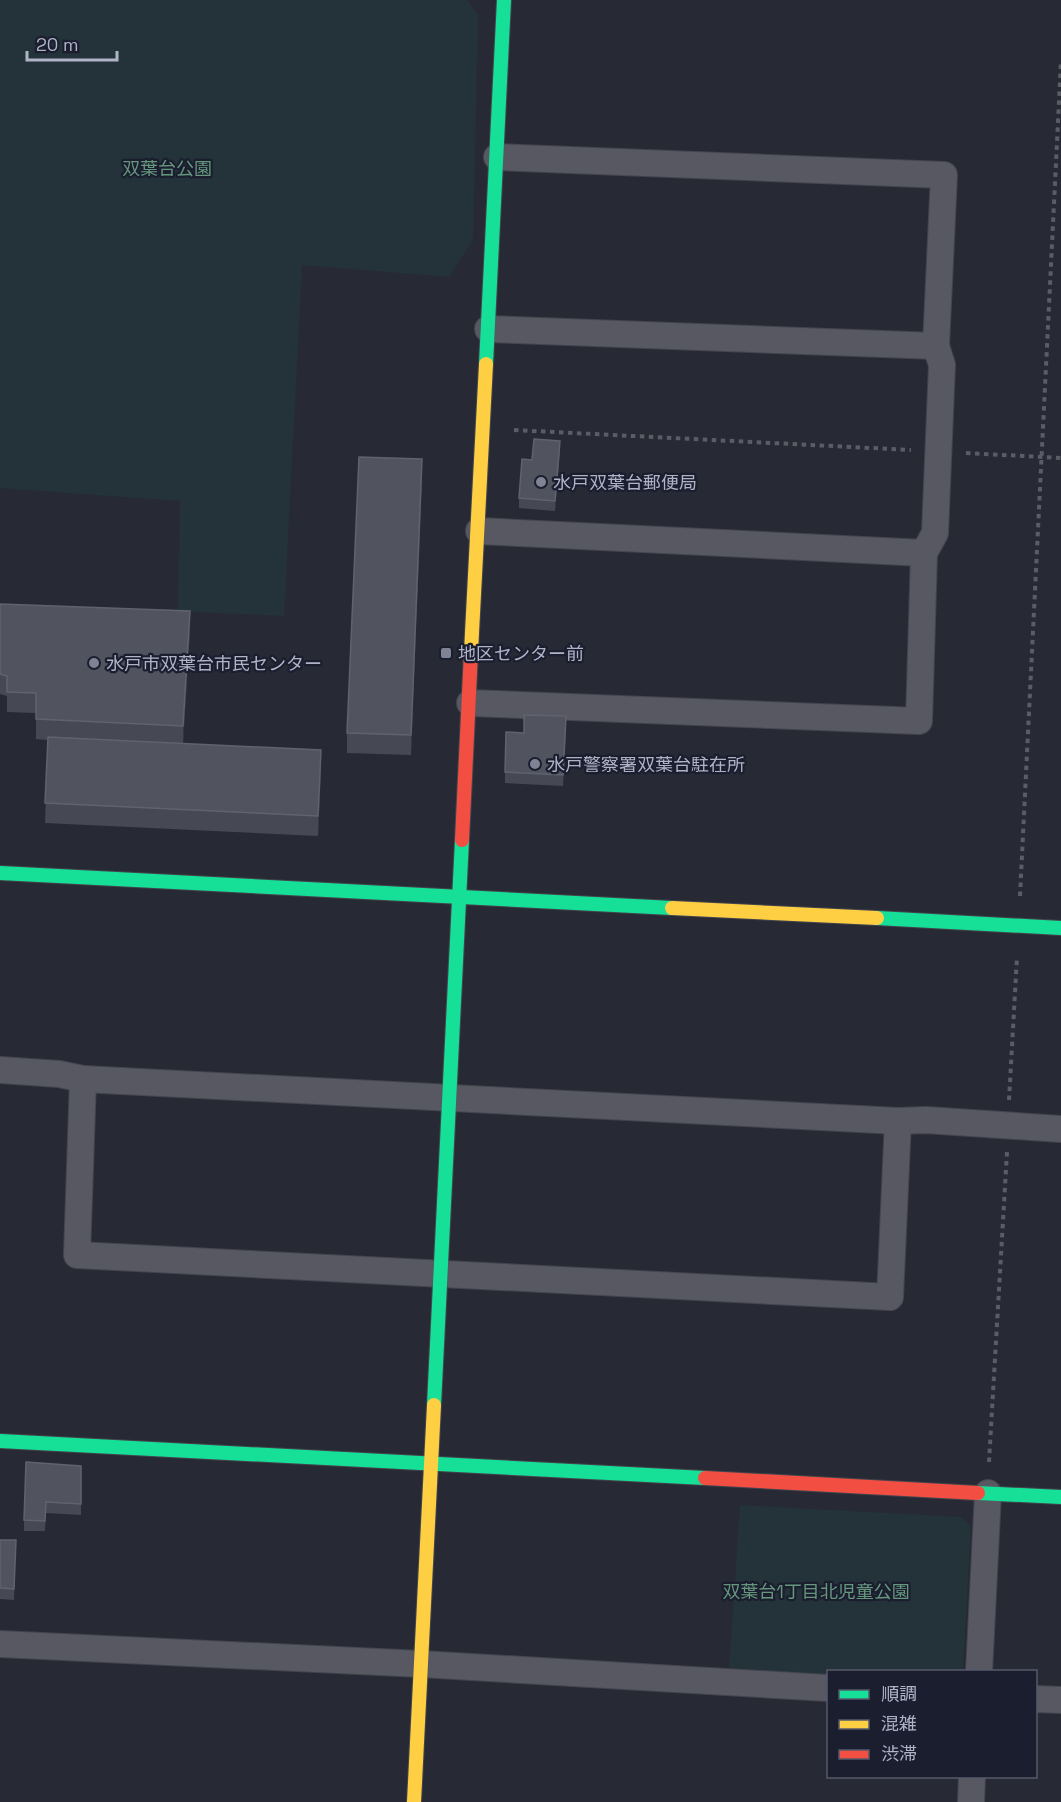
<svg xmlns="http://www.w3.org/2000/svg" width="1061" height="1802" viewBox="0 0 1061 1802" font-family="'Space Grotesk','Noto Sans JP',sans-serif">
<rect width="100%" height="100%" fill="#272a34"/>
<g fill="#24323a">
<polygon points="0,0 467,0 478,15 473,240 449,277 302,265 284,616 178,611 180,501 0,488"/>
<polygon points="740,1505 961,1517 971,1526 963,1671 828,1672 828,1676 729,1670"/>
</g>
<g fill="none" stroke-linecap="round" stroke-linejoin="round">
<g stroke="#43454d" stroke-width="28">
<g id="street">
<polyline points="488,329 936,346 944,175 497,157"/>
<polyline points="924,553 935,533 942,365 936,346"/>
<polyline points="470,703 919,721 924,553 479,531"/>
<polyline points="0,1070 59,1074 83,1079 898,1121 926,1120 1061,1129"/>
<polyline points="83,1079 77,1255 890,1297 898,1121"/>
<polyline points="0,1644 421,1664 828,1688"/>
<polyline points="979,1672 988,1493"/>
<polyline points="1036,1699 1061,1700"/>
<polyline points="971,1802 972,1776"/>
</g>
</g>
<g stroke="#43454d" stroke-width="16">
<g id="fast">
<polyline points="486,364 504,0"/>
<polyline points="0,873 672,908"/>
<polyline points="877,918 1061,928"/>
<polyline points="434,1405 462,840"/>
<polyline points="0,1441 705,1478"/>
<polyline points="978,1493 1061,1497"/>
</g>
</g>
<g stroke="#43454d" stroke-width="16">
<g id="slow">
<polyline points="471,652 486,364"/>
<polyline points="672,908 877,918"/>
<polyline points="414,1802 434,1405"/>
</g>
</g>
<g stroke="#43454d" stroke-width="16">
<g id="jam">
<polyline points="462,840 471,652"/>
<polyline points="705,1478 978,1493"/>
</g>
</g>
<g stroke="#5a5d66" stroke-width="4" stroke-dasharray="4.5 4.5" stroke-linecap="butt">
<polyline points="514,430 911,450"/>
<polyline points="966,453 1061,458"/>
<polyline points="1020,896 1061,61"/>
<polyline points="1009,1100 1017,957"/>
<polyline points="989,1462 1007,1152"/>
</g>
<use href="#street" stroke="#575862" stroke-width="26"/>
<use href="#fast" stroke="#16e098" stroke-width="14"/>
<use href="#slow" stroke="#ffcf43" stroke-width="14"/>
<use href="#jam" stroke="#f24e42" stroke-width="14"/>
</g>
<g fill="#464853">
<polygon points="560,451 555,511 519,508 519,498 532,460"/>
<polygon points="422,480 411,755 347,753 347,733"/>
<polygon points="0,604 190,631 183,743 321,770 318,836 45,823 48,740 36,739 36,713 7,712 7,696 0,694"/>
<polygon points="566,727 563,786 505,783 505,772 524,733"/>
<polygon points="81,1466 81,1515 46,1513 45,1531 24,1531 24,1520"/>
<polygon points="0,1540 16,1540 14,1600 0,1599"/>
</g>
<g fill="#353741">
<polygon points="560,441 560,451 555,511 555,501"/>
<polygon points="422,459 422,480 411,755 411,735"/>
<polygon points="190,611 190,631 183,746 183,726"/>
<polygon points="321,750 321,770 318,836 318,816"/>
</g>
<g fill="#51545f" stroke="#60626f" stroke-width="1.5">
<polygon points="534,439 560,441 555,501 519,498 522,459 532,460"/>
<polygon points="359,457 422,459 411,735 347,733"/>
<polygon points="0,604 190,611 183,726 36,719 36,693 7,692 7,676 0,674"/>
<polygon points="524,715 566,716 563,775 505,772 506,732 524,733"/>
<polygon points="48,737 321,750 318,816 45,803"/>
<polygon points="26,1462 81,1466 81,1504 46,1502 45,1521 24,1520"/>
<polygon points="0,1540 16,1540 14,1589 0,1588"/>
</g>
<g fill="#808393" stroke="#1a1e2f" stroke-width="2">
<circle cx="541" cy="482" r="6"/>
<rect x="440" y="647" width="12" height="12" rx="3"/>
<circle cx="94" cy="663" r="6"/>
<circle cx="535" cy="764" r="6"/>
</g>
<g text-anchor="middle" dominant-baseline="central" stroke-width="4.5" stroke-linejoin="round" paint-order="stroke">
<g font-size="18" fill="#66977d" stroke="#1a1e2f">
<text x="167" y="168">双葉台公園</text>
<text x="816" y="1591">双葉台1丁目北児童公園</text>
</g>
<g font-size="18" fill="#b0b3c6" stroke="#1a1e2f" text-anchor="start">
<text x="553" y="482">水戸双葉台郵便局</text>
<text x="458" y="653">地区センター前</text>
<text x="106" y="663">水戸市双葉台市民センター</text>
<text x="547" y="764">水戸警察署双葉台駐在所</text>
</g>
</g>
<rect x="827" y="1670" width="210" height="108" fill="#1a1e2f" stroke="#565a6b" stroke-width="1.5"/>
<rect x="839" y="1690" width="30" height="9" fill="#16e098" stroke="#565a6b" stroke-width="1.5"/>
<text x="881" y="1700" font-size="18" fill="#b0b3c6">順調</text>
<rect x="839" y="1720" width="30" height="9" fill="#ffcf43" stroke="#565a6b" stroke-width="1.5"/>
<text x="881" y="1730" font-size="18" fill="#b0b3c6">混雑</text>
<rect x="839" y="1750" width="30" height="9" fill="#f24e42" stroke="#565a6b" stroke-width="1.5"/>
<text x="881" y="1760" font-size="18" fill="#b0b3c6">渋滞</text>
<path d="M27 51v9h90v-9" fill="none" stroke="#b0b3c6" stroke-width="3"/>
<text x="36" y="51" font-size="18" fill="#b0b3c6" stroke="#1a1e2f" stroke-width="4.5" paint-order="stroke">20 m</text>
</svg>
